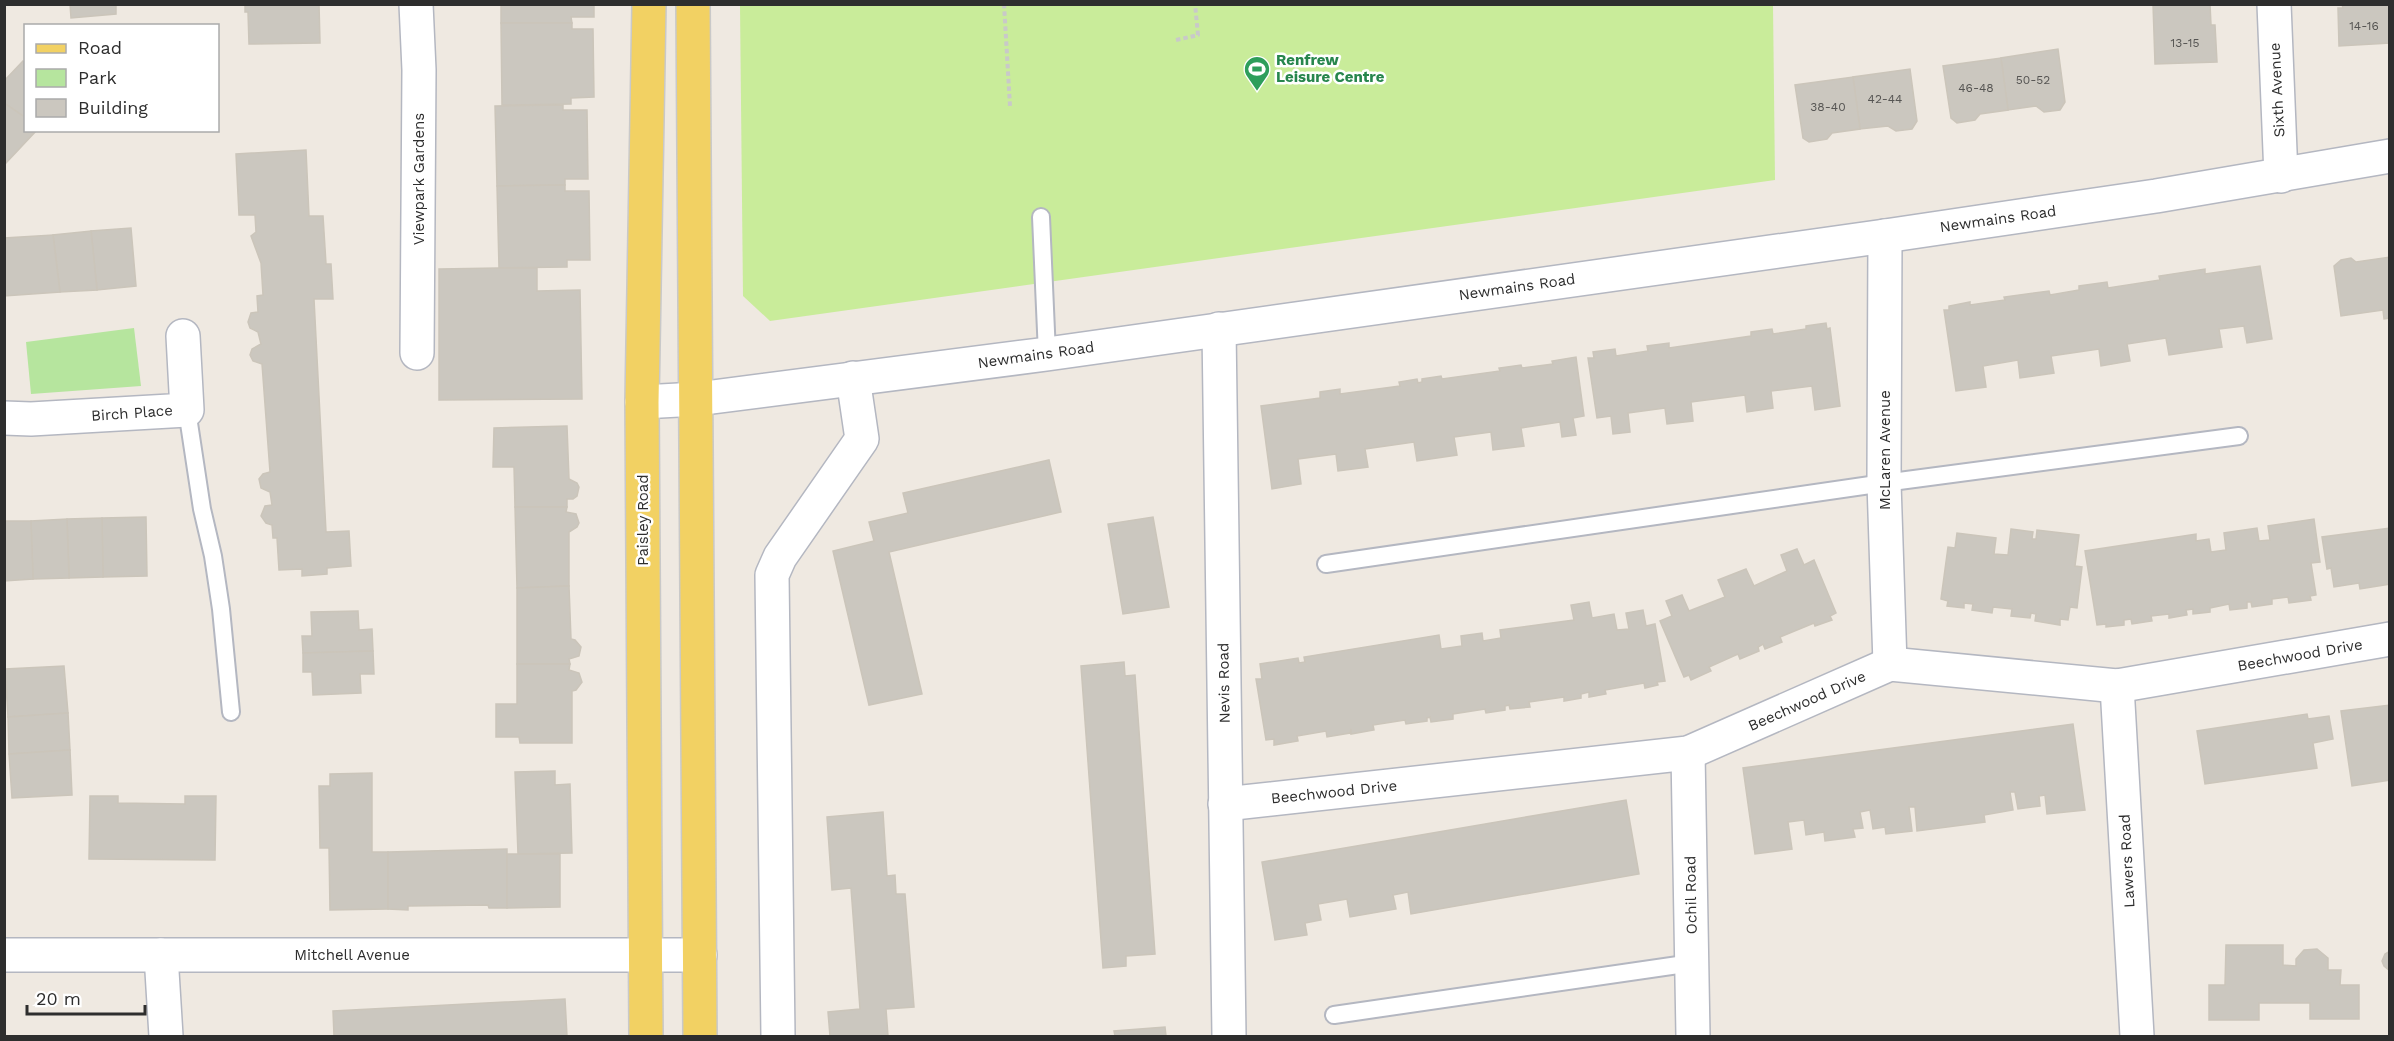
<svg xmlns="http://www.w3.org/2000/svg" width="2394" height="1041" viewBox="0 0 2394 1041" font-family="'Work Sans',sans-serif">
<rect width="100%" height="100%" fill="#efe9e1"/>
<polygon fill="#b6e59e" points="134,328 141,386 31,394 26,342"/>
<polygon fill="#c9ec9a" points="740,5 1773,5 1775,180 770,321 743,296"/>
<g fill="#cbc7bf" stroke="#cbc5ba" stroke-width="1.5">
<polygon points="70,4 116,4 116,14 71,18"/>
<polygon points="245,4 319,4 320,43 249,44 248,12 245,12"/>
<polygon points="501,4 594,4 594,17 571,17 572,23 501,23"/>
<polygon points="2153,4 2210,4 2211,25 2215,25 2217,62 2155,64"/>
<polygon points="2342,4 2390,4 2390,43 2339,46 2338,8 2343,8"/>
<polygon points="501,23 572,23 572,29 593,29 594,97 571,98 571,104 502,105"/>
<polygon points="2058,49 2065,102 2060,110 2044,112 2036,106 2008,110 2001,58"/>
<polygon points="2001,58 2008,110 1980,114 1975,120 1957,123 1951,118 1943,66"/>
<polygon points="23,61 26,63 26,118 4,103 4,81"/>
<polygon points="1910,69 1917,121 1912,129 1896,131 1888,126 1860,129 1853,77"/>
<polygon points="1853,77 1860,129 1832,133 1827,139 1809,142 1803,138 1795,85"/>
<polygon points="4,103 26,118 26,130 37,130 4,165"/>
<polygon points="563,105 563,110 587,110 588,179 565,179 565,185 497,186 495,106"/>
<polygon points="306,150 309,216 323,216 326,264 331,264 333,299 314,299 326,532 349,531 351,566 327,568 327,574 302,576 302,569 279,570 277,538 273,538 272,525 266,523 261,516 265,506 272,505 270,492 261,488 259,479 263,474 270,472 262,364 253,361 250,355 252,349 261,344 258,332 250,328 248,322 251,313 258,312 257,296 263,295 261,263 251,236 256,232 255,215 239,215 236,154"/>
<polygon points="565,185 565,191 589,191 590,260 567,260 567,267 499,268 497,186"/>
<polygon points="131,228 136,286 97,290 91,231"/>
<polygon points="91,231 97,290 60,292 53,235"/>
<polygon points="53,235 60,292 4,296 4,238"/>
<polygon points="2390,257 2390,318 2384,319 2383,310 2341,316 2334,266 2341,260 2351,258 2356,262"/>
<polygon points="2260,266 2272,339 2247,343 2244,326 2219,329 2222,347 2169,355 2166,338 2127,344 2130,361 2101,366 2099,349 2051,356 2054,373 2020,378 2018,360 1983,366 1986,387 1956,391 1944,310 1949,310 1949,306 1970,302 1970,305 2005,300 2004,297 2049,291 2050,295 2079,290 2079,286 2107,282 2108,288 2160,280 2159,276 2205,269 2205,274"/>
<polygon points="499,268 537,268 537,291 580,290 582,399 439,400 439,269"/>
<polygon points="1826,323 1827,329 1830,328 1840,406 1815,410 1812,386 1771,391 1773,408 1747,412 1745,395 1691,402 1693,421 1667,424 1665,408 1628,413 1630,432 1613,434 1611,416 1597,418 1588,358 1594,358 1593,352 1615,349 1616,356 1648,351 1647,346 1669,343 1669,348 1751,336 1751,332 1772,329 1773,334 1806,329 1806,326"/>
<polygon points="1576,357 1584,416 1573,418 1576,435 1562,437 1560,422 1521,428 1524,446 1493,450 1491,432 1454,437 1457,455 1417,461 1414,442 1365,449 1368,467 1338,471 1336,454 1298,459 1301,484 1272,489 1261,406 1320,398 1320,392 1340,389 1340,394 1400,386 1399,382 1417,379 1418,383 1422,382 1422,379 1441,376 1442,379 1500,371 1499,368 1521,365 1522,368 1553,364 1552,361"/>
<polygon points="567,426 569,479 577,483 579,487 577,496 573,499 567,499 567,507 515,507 514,467 493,467 494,428"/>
<polygon points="1049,460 1061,512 889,552 922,694 869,705 833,551 874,541 869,522 908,513 903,493"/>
<polygon points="515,507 567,507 566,512 576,514 579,523 577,527 569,532 569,586 517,588"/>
<polygon points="146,517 147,576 103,577 102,518"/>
<polygon points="1153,517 1169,607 1123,614 1108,524"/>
<polygon points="102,518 103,577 69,578 67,519"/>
<polygon points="67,519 69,578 33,579 31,521"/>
<polygon points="2314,519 2320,562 2311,563 2316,595 2310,596 2311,600 2289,603 2288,597 2272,599 2272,604 2252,607 2251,602 2247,602 2247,608 2230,610 2229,604 2210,608 2210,612 2193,614 2193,609 2186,610 2187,615 2169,618 2169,614 2151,616 2152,621 2132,624 2131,619 2124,620 2124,625 2106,627 2106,624 2097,625 2085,551 2196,534 2196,541 2209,539 2211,552 2226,550 2224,533 2257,528 2259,541 2270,540 2268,526"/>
<polygon points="4,521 31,521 33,579 4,581"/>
<polygon points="2390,528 2390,584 2360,589 2359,583 2334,587 2331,568 2327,569 2322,537"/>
<polygon points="2011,529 2033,532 2032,539 2036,539 2037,530 2079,535 2075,566 2082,567 2077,608 2070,607 2068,620 2060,619 2060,625 2035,621 2036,614 2031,613 2030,618 2011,616 2012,609 1993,607 1992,613 1972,610 1973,604 1964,603 1964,608 1947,606 1948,601 1941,599 1948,547 1955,548 1957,533 1996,538 1994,554 2008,555"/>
<polygon points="1797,549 1804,565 1814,560 1836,613 1830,616 1832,620 1815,626 1814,623 1780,637 1782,642 1765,649 1763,644 1758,647 1759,651 1740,659 1738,654 1709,667 1711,671 1691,680 1689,675 1684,677 1660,621 1672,616 1666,601 1682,595 1689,611 1725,597 1718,580 1746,569 1754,586 1787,571 1781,555"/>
<polygon points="569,586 571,639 575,640 581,647 579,656 569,659 570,664 517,664 517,588"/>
<polygon points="1589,602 1592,618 1614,614 1617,630 1629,629 1626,613 1643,610 1646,626 1655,624 1665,681 1657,682 1658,685 1645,688 1644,683 1605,690 1606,694 1589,697 1589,692 1581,694 1581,698 1564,701 1564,697 1529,702 1530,707 1510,709 1509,705 1505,706 1505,710 1486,713 1485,709 1453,714 1453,719 1431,722 1430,717 1427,718 1427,721 1406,724 1405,720 1373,725 1374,730 1351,734 1351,729 1350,733 1327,737 1326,731 1297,736 1298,741 1274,745 1274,739 1266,740 1256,679 1262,679 1260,664 1298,658 1299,663 1305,662 1304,657 1439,635 1441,649 1462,646 1461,636 1482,633 1483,641 1501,638 1500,630 1574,620 1571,605"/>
<polygon points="358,611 359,630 372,629 373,651 303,653 302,636 312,636 311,612"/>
<polygon points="373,651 374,674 360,674 361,693 313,695 312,672 303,672 303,653"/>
<polygon points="1124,662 1125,676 1135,675 1155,954 1126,956 1126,966 1103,968 1081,666"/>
<polygon points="517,664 570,664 569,670 579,673 582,682 576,690 572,691 572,743 520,743 519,737 496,737 496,704 517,704"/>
<polygon points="64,666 68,713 8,717 5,669"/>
<polygon points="2390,705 2390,780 2352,786 2341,711"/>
<polygon points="68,713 70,750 9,754 8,717"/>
<polygon points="2307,714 2308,719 2329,716 2333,739 2313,743 2317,768 2205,784 2197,731"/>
<polygon points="2073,724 2085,810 2047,814 2045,795 2039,796 2040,806 2018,809 2015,792 2010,792 2013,810 1984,815 1985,822 1917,831 1915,807 1909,807 1912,831 1886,834 1885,827 1873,829 1870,810 1860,812 1863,828 1853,829 1855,837 1825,841 1824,832 1806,835 1804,820 1788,822 1792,849 1755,854 1743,768"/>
<polygon points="70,750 72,795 12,798 9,754"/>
<polygon points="555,771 555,785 570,784 572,853 518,854 515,772"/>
<polygon points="372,773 372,852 388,852 388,909 330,910 329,848 320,848 319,786 330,786 330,774"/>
<polygon points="90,796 118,796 118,803 185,804 185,796 216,796 215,860 89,859"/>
<polygon points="1626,800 1639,874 1411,914 1408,892 1393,895 1396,909 1350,917 1347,899 1318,904 1321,920 1305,923 1307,935 1275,940 1262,862"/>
<polygon points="883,812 887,876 895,875 896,894 905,894 914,1007 886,1009 888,1036 830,1036 828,1012 860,1009 851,888 832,890 827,817"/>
<polygon points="507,849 507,908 489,908 488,905 408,906 408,910 388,909 388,852"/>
<polygon points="507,854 560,854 560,907 507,908"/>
<polygon points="2226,945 2283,945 2283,965 2296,966 2296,959 2304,950 2317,949 2328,958 2328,970 2341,970 2340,985 2359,985 2359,1019 2310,1019 2310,1003 2259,1003 2259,1020 2209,1020 2209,985 2225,985"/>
<polygon points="2390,951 2390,971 2384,966 2382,961 2385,954"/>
<polygon points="565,999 567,1036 334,1036 333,1011"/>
<polygon points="1165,1027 1166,1036 1115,1036 1114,1031"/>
</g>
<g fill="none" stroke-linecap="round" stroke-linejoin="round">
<g stroke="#b4b7c1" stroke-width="20">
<g id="lane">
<polyline points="1041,217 1047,354"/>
<polyline points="187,410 202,509 213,556 221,609 231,712"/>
<polyline points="1326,564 1884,483 2239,436"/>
<polyline points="1334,1015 1692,963"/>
</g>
</g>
<g stroke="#b4b7c1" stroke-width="36">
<g id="street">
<polyline points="416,4 419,70 417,353"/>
<polyline points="2274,4 2281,176"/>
<polyline points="1885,236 1884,483 1890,664"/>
<polyline points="1219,329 1229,1036"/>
<polyline points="642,402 697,399 1047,354 1885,236 2156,196 2390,156"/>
<polyline points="4,418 31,419 187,410 183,336"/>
<polyline points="2117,686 2137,1036"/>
<polyline points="1688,753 1693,1036"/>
<polyline points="1225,804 1688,753 1890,664 2117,686 2390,639"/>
<polyline points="4,955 700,955"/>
<polyline points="161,955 166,1036"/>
<polyline points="778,1036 772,575 780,557 862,439 853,378"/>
</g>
</g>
<g stroke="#c9c9c9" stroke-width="36">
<g id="primary">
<polyline points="693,4 700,1036"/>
<polyline points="646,1036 642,402 649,4"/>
</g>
</g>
<g stroke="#c9c9c9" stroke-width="4" stroke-dasharray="4.5 3" stroke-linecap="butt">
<polyline points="1004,4 1010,106"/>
<polyline points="1176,40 1198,35 1195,4"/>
</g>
<use href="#lane" stroke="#fff" stroke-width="16"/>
<use href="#street" stroke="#fff" stroke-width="33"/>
<use href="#primary" stroke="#f2d163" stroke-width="33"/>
</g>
<defs>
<g id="stadium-pin" transform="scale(1.35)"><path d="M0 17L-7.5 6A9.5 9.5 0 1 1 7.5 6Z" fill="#2e9e5b" stroke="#fff"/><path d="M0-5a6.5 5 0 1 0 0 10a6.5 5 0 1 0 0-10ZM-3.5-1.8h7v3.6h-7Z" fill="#fff"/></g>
</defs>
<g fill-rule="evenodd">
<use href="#stadium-pin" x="1257" y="69"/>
</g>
<g text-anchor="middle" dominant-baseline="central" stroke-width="5" stroke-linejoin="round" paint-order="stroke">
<g font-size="12" fill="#555452">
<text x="2364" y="26">14-16</text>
<text x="2185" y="43">13-15</text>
<text x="2033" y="80">50-52</text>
<text x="1976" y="88">46-48</text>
<text x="1885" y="99">42-44</text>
<text x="1828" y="107">38-40</text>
</g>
<g font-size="15" font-weight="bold" fill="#27864d" stroke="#fff" text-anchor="start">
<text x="1276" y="60">Renfrew<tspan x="1276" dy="17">Leisure Centre</tspan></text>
</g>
<g font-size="15" fill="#2e2e2e" stroke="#fff">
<text transform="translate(2277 90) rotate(-93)">Sixth Avenue</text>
<text transform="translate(419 179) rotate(-90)">Viewpark Gardens</text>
<text transform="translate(1998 219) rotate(-8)">Newmains Road</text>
<text transform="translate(1517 287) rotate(-8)">Newmains Road</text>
<text transform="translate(1036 355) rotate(-8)">Newmains Road</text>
<text transform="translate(132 413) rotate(-4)">Birch Place</text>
<text transform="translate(1885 450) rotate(-90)">McLaren Avenue</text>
<text transform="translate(643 520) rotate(-90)">Paisley Road</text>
<text transform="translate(2300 655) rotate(-10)">Beechwood Drive</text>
<text transform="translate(1224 683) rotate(-91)">Nevis Road</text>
<text transform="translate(1807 701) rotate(-24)">Beechwood Drive</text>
<text transform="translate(1334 792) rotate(-6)">Beechwood Drive</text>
<text transform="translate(2127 861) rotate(-93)">Lawers Road</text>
<text transform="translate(1691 895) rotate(-91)">Ochil Road</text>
<text x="352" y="955">Mitchell Avenue</text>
</g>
</g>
<rect width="2394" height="1041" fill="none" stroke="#2e2e2e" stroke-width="12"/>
<rect x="24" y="24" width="195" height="108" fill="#ffffff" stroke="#ababab" stroke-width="1.5"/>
<rect x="36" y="44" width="30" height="9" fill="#f2d163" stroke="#ababab" stroke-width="1.5"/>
<text x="78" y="54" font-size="18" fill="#2e2e2e">Road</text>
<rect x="36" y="69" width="30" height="18" fill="#b6e59e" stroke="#ababab" stroke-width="1.5"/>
<text x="78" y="84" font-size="18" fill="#2e2e2e">Park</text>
<rect x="36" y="99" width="30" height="18" fill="#cbc7bf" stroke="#ababab" stroke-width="1.5"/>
<text x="78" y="114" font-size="18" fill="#2e2e2e">Building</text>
<path d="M27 1005v9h118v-9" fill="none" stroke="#2e2e2e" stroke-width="3"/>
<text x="36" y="1005" font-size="18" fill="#2e2e2e" stroke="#ffffff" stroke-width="4.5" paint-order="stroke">20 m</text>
</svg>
